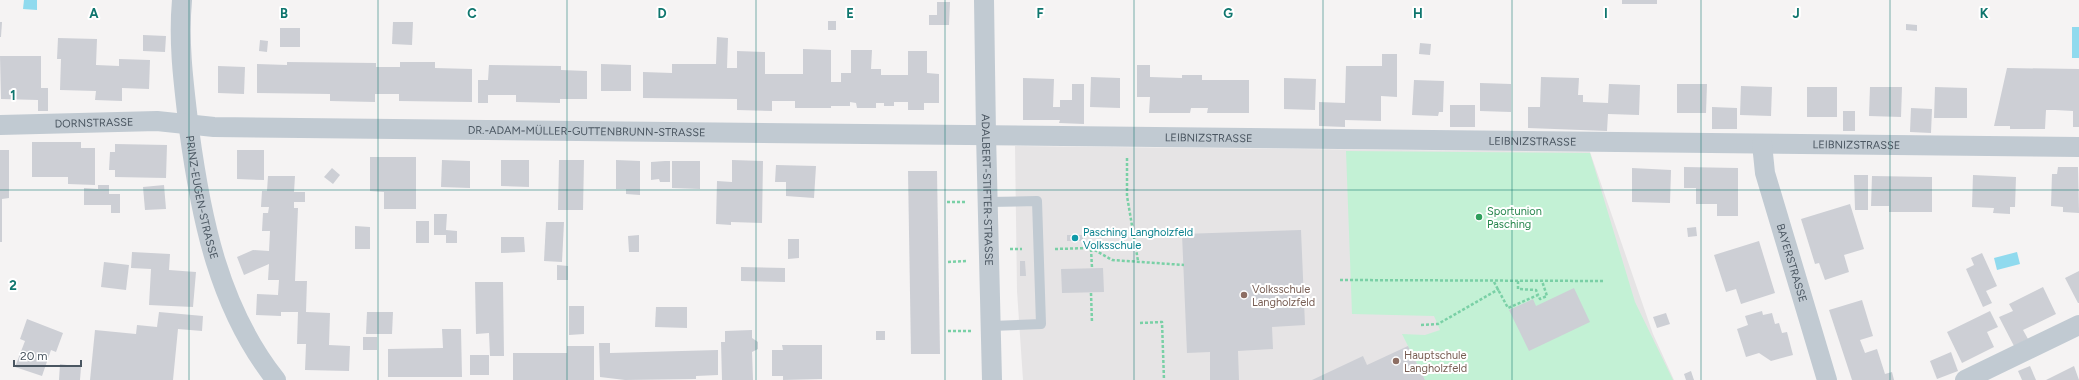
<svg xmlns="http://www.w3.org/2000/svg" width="2079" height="380" viewBox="0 0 2079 380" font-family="Figtree,sans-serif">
<rect width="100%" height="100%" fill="#f5f3f3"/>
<polygon fill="#e6e4e5" points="1015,146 1590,152 1653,334 1674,380 1023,380 1017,291"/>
<polygon fill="#c3f1d5" points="1346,151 1590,153 1635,302 1673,380 1425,380 1402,334 1425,335 1440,330 1434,316 1352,314"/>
<g fill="#90daee">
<polygon points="24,0 37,0 37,10 23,9"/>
<rect x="2072" y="27" width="7" height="31"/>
<polygon points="2017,252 2020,264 1997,270 1994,258"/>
</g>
<g fill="#cdcfd5">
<rect x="1622" y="0" width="35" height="4"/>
<polygon points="937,2 950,2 949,25 929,25 929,15 937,15"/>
<rect x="828" y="21" width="8" height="9"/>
<polygon points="0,22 2,22 1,37 0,37"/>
<polygon points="393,22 413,22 412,45 392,44"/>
<polygon points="1906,24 1917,25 1917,31 1906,30"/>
<rect x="280" y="28" width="20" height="19"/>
<polygon points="143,35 166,36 165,52 143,51"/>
<polygon points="717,37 728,38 727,68 737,68 737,51 765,52 765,74 803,74 803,49 831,50 831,82 841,82 841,73 851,73 851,50 872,50 871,69 881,69 881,75 908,75 908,51 927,51 927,73 939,74 939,103 924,103 924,110 908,110 908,102 894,102 894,106 884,106 884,103 876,103 876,108 857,108 856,103 850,102 850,106 831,106 831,108 795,108 795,101 772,101 772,111 737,110 737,99 643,98 643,72 672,73 672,64 716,64"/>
<polygon points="58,38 97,39 96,65 119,66 119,59 150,60 149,89 122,88 122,101 95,100 96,91 60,90 61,59 57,59"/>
<polygon points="260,40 268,41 267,52 259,51"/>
<polygon points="1420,43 1431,44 1430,55 1419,54"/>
<polygon points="1382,54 1397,54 1397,97 1381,96 1381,121 1345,120 1345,127 1319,126 1319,102 1345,103 1346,66 1382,66"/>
<polygon points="0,56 41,56 41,88 48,88 48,111 38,111 38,100 1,99"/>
<polygon points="287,62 376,63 376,67 400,67 400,62 435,62 435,68 472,69 472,102 399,101 399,94 375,94 375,102 330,101 330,94 257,93 257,64 287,65"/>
<polygon points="601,64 631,65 631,91 601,91"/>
<polygon points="489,65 561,66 561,70 587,71 587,99 560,99 560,103 516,102 516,95 488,95 488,103 478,103 478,80 488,80"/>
<polygon points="1137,65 1150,65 1150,77 1182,78 1182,75 1202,75 1202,80 1249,80 1249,113 1207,113 1208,108 1191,108 1190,113 1149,113 1150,97 1137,97"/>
<polygon points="218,66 245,67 244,94 218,93"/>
<polygon points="2007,68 2079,69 2079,127 2073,127 2073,111 2055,110 2046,110 2045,129 2010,129 2010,126 1994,126"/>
<polygon points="1091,77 1120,78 1120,108 1090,107"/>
<polygon points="1541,77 1579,78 1578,95 1583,95 1583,102 1608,103 1609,84 1640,85 1639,115 1608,114 1607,131 1528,128 1528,107 1540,107"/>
<polygon points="1023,78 1054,79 1053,107 1060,107 1060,100 1072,100 1072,84 1084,84 1084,124 1059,123 1060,120 1023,120"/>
<polygon points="1284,78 1316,79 1315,110 1284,109"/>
<polygon points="1414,80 1444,81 1443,112 1439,112 1438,116 1412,115"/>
<polygon points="1480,83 1511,84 1511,112 1480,111"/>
<polygon points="1677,84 1707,84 1706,113 1677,113"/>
<polygon points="1741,86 1772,87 1771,116 1740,115"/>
<rect x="1807" y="87" width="30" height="30"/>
<polygon points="1870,87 1902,87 1901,117 1869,116"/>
<polygon points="1935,87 1967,88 1967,118 1934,118"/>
<rect x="1450" y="105" width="25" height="22"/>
<polygon points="1712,107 1737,108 1737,129 1712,129"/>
<polygon points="1911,108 1932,109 1931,133 1910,132"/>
<rect x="1843" y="111" width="12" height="20"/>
<polygon points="32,142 81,142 81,148 95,148 95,185 68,184 68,177 32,177"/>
<polygon points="115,144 167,145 166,178 115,177 115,170 109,170 110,152 115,152"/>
<polygon points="0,150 9,150 9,198 2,199 2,242 0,242"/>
<polygon points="237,150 264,150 264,180 237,179"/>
<polygon points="370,157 416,157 416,209 384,209 384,192 370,191"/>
<polygon points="442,160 470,161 470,188 441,187"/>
<polygon points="501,160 529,160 529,187 501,186"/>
<polygon points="559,160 584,160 583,210 558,210"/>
<polygon points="616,160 640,161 640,195 626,194 626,189 616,189"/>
<polygon points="732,160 763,161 762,223 731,222 731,225 716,224 717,181 732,182"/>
<polygon points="665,161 670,161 670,182 660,182 659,179 651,180 651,162"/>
<polygon points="672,161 700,161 700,189 672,188"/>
<polygon points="776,165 816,166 814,198 786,196 786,182 775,182"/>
<polygon points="1684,167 1738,168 1738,216 1717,216 1717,204 1696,204 1696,188 1684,188"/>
<polygon points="2058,167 2078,167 2079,213 2063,212 2063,207 2051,206 2052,174 2057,174"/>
<polygon points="332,168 340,175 333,184 324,177"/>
<polygon points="1632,168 1671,170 1670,203 1632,202"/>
<polygon points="908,171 937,171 940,354 911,354"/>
<polygon points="1854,175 1868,175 1868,210 1855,210"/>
<polygon points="1973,175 2016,177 2015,207 2010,207 2010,214 1993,213 1994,208 1972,207"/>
<polygon points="268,176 295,176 294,192 305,192 305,202 294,202 294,208 298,208 295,281 307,281 306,312 330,313 329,345 350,346 349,371 305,370 306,344 297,344 298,312 281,312 281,316 256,315 257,294 278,295 279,280 268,280 269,264 244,275 237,257 253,250 269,251 270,231 262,231 263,213 268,213 269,207 261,207 262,191 267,191"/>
<polygon points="1872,176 1932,177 1932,212 1889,212 1889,206 1871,206"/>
<polygon points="98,185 109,185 109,194 120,194 120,213 111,213 111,205 84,205 84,188 98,189"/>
<polygon points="164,185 166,209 145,210 143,187"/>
<polygon points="1850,204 1864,249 1844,255 1849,272 1825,280 1819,263 1815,264 1801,219"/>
<polygon points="434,214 447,214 446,230 457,231 457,243 446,243 446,235 434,235"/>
<rect x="416" y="221" width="13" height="22"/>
<polygon points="546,222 564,222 562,262 544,261"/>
<polygon points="355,226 370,227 370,249 355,249"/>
<polygon points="1696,227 1697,236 1688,237 1687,228"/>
<polygon points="1301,230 1305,325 1272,327 1273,349 1238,351 1239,380 1210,380 1210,352 1187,353 1182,234"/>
<polygon points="639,235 639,252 629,252 628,236"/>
<rect x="1067" y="235" width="16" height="6"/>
<polygon points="501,237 524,237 525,252 501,253"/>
<polygon points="788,239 799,239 799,258 788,259"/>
<polygon points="1759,241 1775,293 1741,304 1736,289 1726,292 1714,255"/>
<polygon points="132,252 170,254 169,270 196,272 193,307 149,305 151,269 131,268"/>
<polygon points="1982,253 1997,286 1986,291 1992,303 1983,307 1966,269 1974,265 1971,258"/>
<polygon points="1020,261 1025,261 1026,276 1020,276"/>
<polygon points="104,262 129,265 126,290 101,287"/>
<polygon points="557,265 568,266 568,280 557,280"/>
<polygon points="741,267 785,268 785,282 741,281"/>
<polygon points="1103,268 1104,292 1062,293 1061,269"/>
<polygon points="2079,271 2079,303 2078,303 2065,278"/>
<polygon points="475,282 503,282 504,356 490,356 489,333 476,334"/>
<polygon points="2043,287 2056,314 2023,330 2028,339 2014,346 1999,317 2013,311 2009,304"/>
<polygon points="1574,288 1590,322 1529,351 1509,310 1533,299 1536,306"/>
<polygon points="1862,300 1873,336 1860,340 1865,353 1877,349 1885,374 1892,372 1894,380 1852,380 1829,310"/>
<polygon points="569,306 584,306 584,334 569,335"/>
<polygon points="656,307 687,307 687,328 655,327"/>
<polygon points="1762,311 1763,315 1772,313 1775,324 1779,323 1782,333 1787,332 1793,355 1771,361 1759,353 1746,357 1737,329 1748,325 1745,316"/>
<polygon points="1990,311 1998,327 1987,332 1994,347 1962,363 1947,332"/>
<polygon points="159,312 203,316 202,331 178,329 173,380 90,380 95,330 136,334 137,325 157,327"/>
<polygon points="367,312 393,312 392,334 366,334"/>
<polygon points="1666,313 1670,324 1657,328 1653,317"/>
<polygon points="27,319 63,333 56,352 51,350 42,376 15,367 25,341 20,339"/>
<polygon points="442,329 461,329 462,377 388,377 388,349 443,348"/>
<polygon points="752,330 752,338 758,342 758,349 752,352 753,380 722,380 721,342 725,342 725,331"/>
<rect x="876" y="331" width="9" height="9"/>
<rect x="363" y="337" width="14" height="13"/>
<polygon points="599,343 610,343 610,353 718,350 718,375 696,376 696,379 625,380 600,377"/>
<polygon points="782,345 822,345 822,379 783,380 783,376 772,376 772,350 783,350"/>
<polygon points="567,346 594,346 594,380 513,380 513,353 567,353"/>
<polygon points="1408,346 1425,380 1312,380 1363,356 1367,365"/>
<polygon points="1951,352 1958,371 1937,379 1930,361"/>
<rect x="470" y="355" width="19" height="20"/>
<polygon points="60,364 81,367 80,380 59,380"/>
<polygon points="2030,366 2036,380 2022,380 2018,371"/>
<polygon points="2074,366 2079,380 2046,380"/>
<polygon points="1691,371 1694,380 1686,380 1684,374"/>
</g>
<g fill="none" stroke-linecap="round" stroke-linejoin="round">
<g stroke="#7ad0a6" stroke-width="2.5" stroke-dasharray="3 2" stroke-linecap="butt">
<polyline points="1127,158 1127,196 1138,261"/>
<polyline points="947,202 967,202"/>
<polyline points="1010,249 1022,249"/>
<polyline points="1055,249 1091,248 1112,260 1184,265"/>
<polyline points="1091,249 1092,268"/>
<polyline points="948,262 967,261"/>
<polyline points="1340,280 1603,281"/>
<polyline points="1518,281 1518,289 1536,290 1538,295"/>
<polyline points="1494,282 1508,308 1538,295 1540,299 1547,296 1542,281"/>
<polyline points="1091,293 1092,323"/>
<polyline points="1140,323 1162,322 1164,380"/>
<polyline points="1421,325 1438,324 1499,289"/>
<polyline points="948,331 971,331"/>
</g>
<polyline stroke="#c1cad2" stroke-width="10" points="988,202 1037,201 1041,324 991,326"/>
<g stroke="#c1cad2" stroke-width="20">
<path id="s1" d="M 182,0 C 178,44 184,86 189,129 C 201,219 219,308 276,380"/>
<path id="s2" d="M 984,0 L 986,134 L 992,380"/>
<path id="s3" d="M 0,125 L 157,121 L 214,127 L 2079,147"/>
<path id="s4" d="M 1762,144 L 1765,173 L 1827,380"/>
<polyline points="1965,380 2079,325"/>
</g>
</g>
<path fill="none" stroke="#0f766e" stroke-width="1" stroke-opacity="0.55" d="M 189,0 L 189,380M 378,0 L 378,380M 567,0 L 567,380M 756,0 L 756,380M 945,0 L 945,380M 1134,0 L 1134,380M 1323,0 L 1323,380M 1512,0 L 1512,380M 1701,0 L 1701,380M 1890,0 L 1890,380M 0,190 L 2079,190"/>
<circle fill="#2e9e5b" stroke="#fff" stroke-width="1.5" cx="1479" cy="217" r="4"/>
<circle fill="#0f9aa8" stroke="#fff" stroke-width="1.5" cx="1075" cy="238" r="4"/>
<g fill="#8d6e63" stroke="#fff" stroke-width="1.5">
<circle cx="1244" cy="295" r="4"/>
<circle cx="1396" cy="361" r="4"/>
</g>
<g text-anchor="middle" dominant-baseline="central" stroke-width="4" stroke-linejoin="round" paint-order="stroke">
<g font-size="11" fill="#4a5661" stroke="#fff">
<text stroke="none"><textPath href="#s3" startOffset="94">DORNSTRASSE</textPath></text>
<text stroke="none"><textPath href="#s3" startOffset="587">DR.-ADAM-MÜLLER-GUTTENBRUNN-STRASSE</textPath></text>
<text stroke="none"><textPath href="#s3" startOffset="1209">LEIBNIZSTRASSE</textPath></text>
<text stroke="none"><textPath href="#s3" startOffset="1533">LEIBNIZSTRASSE</textPath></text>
<text stroke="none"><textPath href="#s3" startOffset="1857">LEIBNIZSTRASSE</textPath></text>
<text stroke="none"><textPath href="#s2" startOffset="190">ADALBERT-STIFTER-STRASSE</textPath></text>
<text stroke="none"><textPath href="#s1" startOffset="199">PRINZ-EUGEN-STRASSE</textPath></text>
<text stroke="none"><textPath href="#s4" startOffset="123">BAYERSTRASSE</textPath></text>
</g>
<g font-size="11" fill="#27864d" stroke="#fff" text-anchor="start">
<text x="1487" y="211">Sportunion<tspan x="1487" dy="13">Pasching</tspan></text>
</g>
<g font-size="11" fill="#0d838f" stroke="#fff" text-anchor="start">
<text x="1083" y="232">Pasching Langholzfeld<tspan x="1083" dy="13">Volksschule</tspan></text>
</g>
<g font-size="11" fill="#785e54" stroke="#fff" text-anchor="start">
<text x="1252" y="289">Volksschule<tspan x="1252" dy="13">Langholzfeld</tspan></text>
<text x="1404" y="355">Hauptschule<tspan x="1404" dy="13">Langholzfeld</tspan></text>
</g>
</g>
<g font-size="13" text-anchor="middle" font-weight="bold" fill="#0f766e" stroke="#fff" stroke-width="4" stroke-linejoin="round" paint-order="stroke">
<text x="94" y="18">A</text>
<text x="284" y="18">B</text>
<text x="472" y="18">C</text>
<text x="662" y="18">D</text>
<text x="850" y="18">E</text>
<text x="1040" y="18">F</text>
<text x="1228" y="18">G</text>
<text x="1418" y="18">H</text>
<text x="1606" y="18">I</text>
<text x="1796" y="18">J</text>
<text x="1984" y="18">K</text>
<text x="13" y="100">1</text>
<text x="13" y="290">2</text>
</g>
<path d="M14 360v6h67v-6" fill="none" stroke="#4a5661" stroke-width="2"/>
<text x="20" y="360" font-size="12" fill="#4a5661" stroke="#ffffff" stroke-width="3" paint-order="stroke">20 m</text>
</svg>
